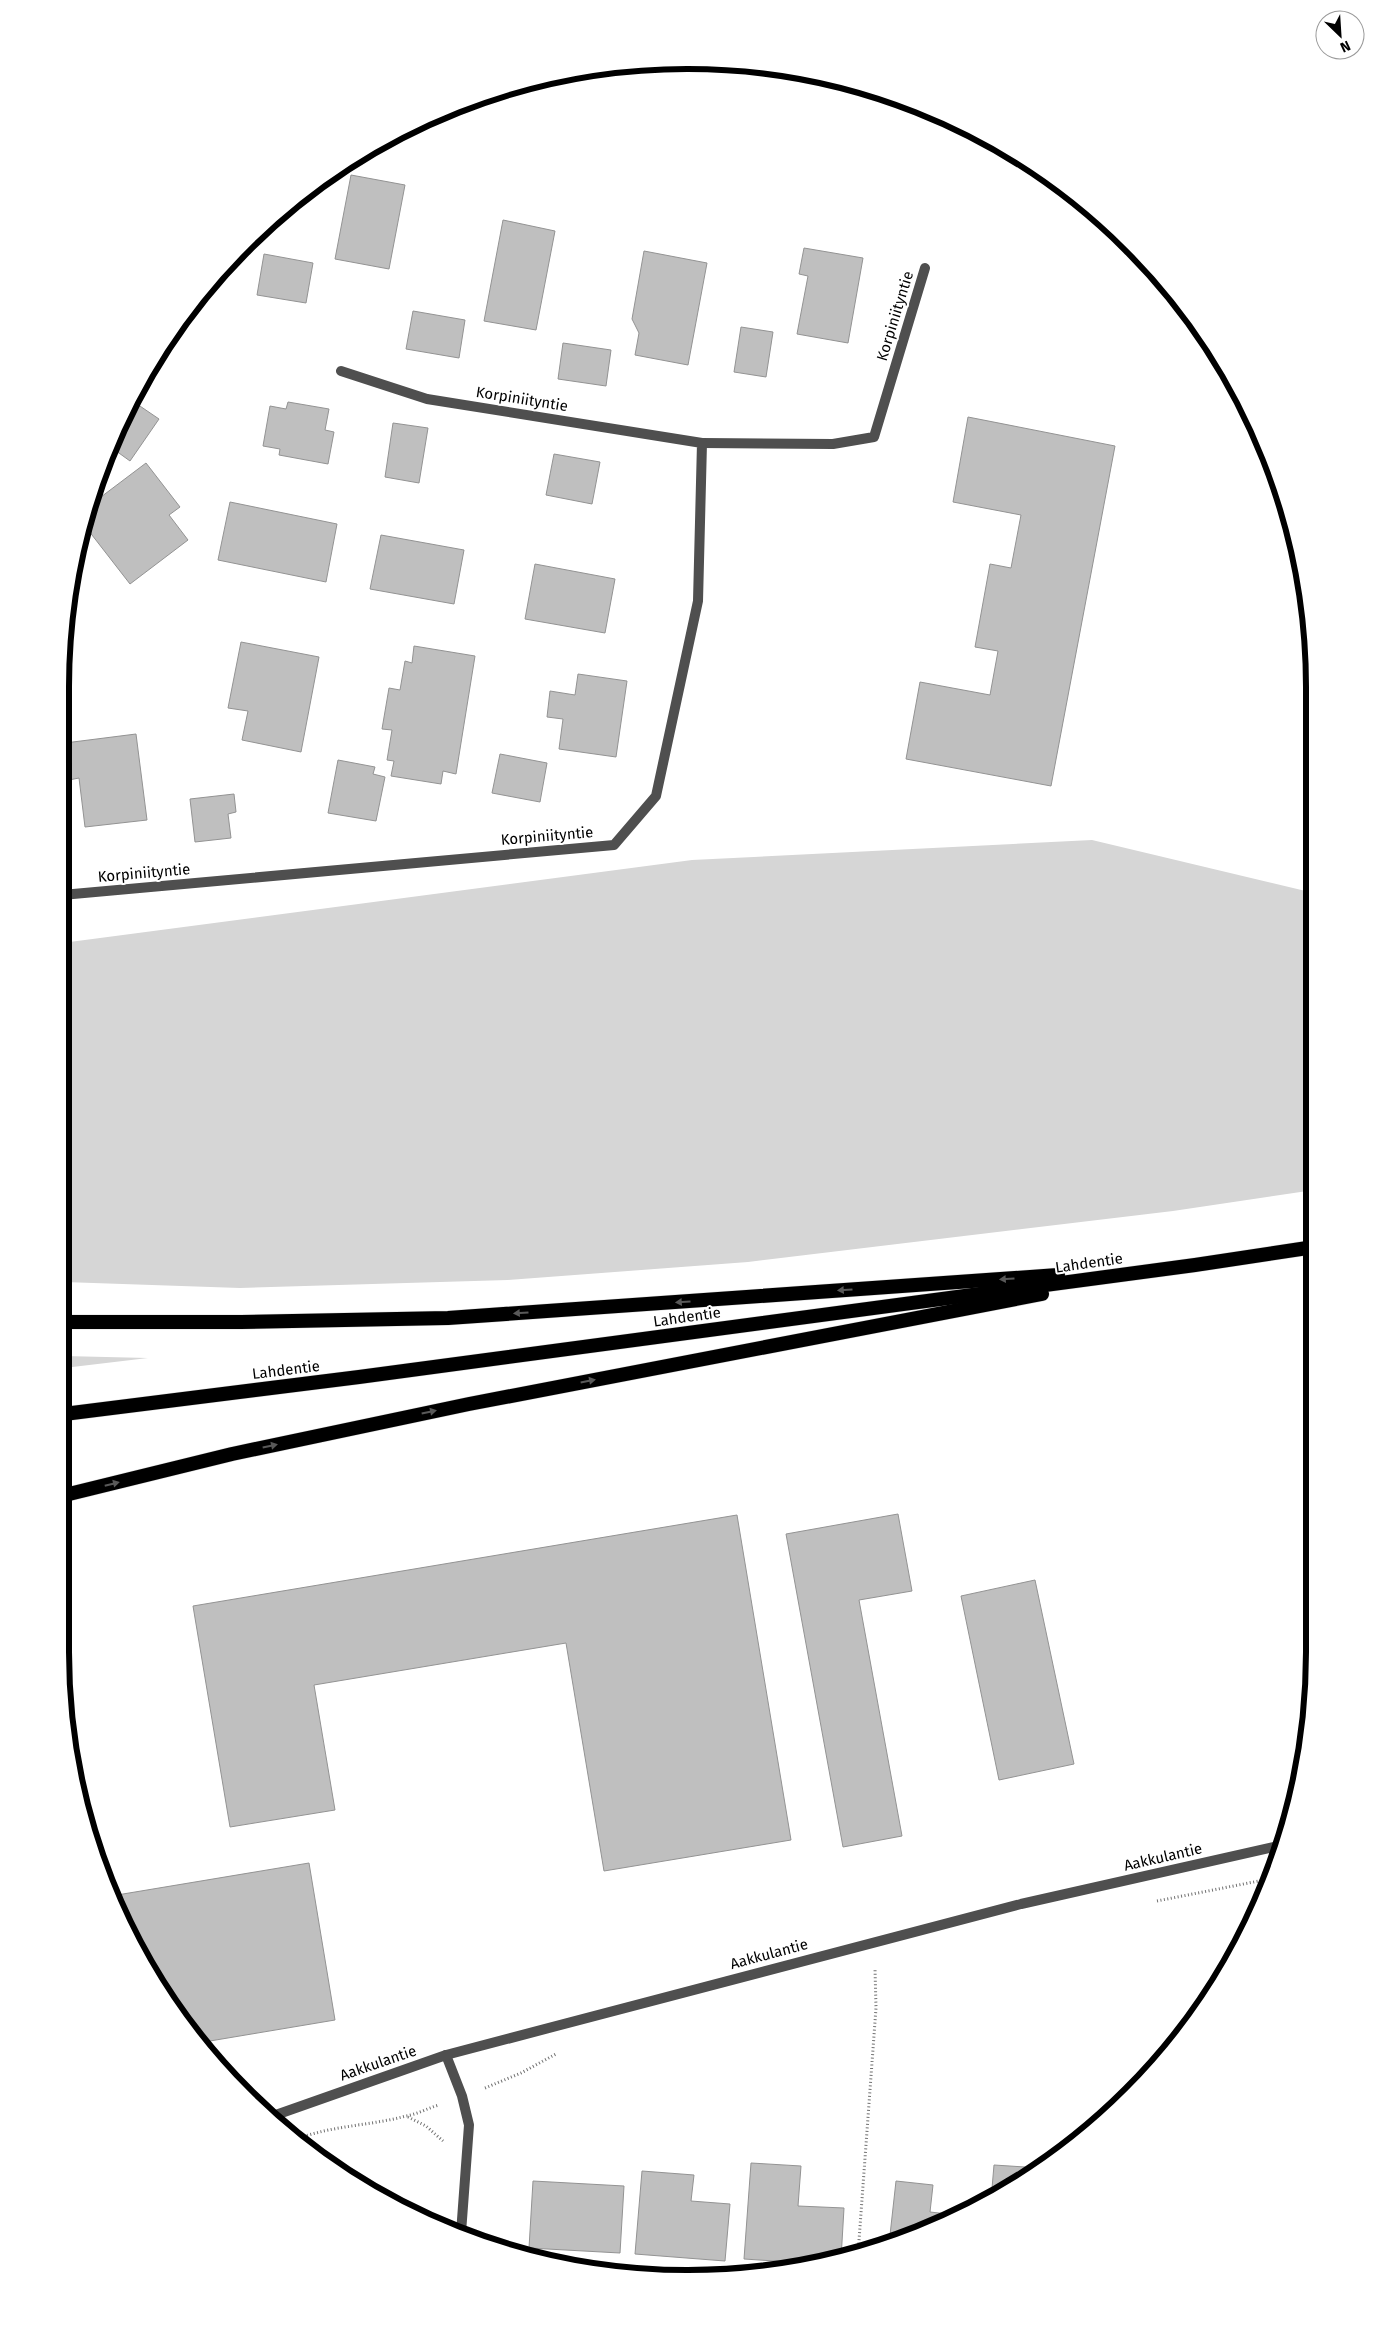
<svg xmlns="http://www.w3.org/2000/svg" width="1375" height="2339" viewBox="0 0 1375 2339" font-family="'Fira Sans',sans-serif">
<rect width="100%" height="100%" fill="#fff"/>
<g fill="#d6d6d6">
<polygon points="1092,840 1314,893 1314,1190 1173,1211 748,1262 508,1280 240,1288 64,1282 62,943 692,860"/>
<polygon points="64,1356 148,1358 64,1368"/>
</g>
<g fill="#bfbfbf" stroke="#939393">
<polygon points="351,175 405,185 389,269 335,259"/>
<polygon points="503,220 555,231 536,330 484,321"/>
<polygon points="804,248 863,258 848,343 797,334 808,276 799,274"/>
<polygon points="644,251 707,263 688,365 635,355 639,333 632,319"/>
<polygon points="264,254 313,263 306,303 257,295"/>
<polygon points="413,311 465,320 459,358 406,349"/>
<polygon points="741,327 773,332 766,377 734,372"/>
<polygon points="563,343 611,350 606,386 558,379"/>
<polygon points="134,402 159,419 130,461 112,448"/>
<polygon points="288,402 329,409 325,430 334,432 328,464 279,455 280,449 263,446 270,406 286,409"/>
<polygon points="968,417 1115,446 1051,786 906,759 920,682 990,695 998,651 975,647 990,564 1011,568 1021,515 953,502"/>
<polygon points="393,423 428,428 419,483 385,477"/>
<polygon points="554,454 600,462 592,504 546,495"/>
<polygon points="146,463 180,507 169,515 188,540 130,584 85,526 89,506"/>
<polygon points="230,502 337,524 326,582 218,560"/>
<polygon points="381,535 464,550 454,604 370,589"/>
<polygon points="535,564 615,579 605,633 525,619"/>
<polygon points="241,642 319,657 301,752 242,740 248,711 228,708"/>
<polygon points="414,646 475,656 456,774 443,771 441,784 391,776 394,761 387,760 392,730 382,729 389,688 400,690 405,661 412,663"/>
<polygon points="578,674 627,681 616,757 559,749 563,719 547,717 550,691 575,695"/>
<polygon points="136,734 147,820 85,827 79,778 69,780 65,743"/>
<polygon points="500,754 547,763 540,802 492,793"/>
<polygon points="338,760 375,767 373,774 385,777 376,821 328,813"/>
<polygon points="234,794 236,812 228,814 231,838 195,842 190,799"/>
<polygon points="898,1514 912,1591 859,1600 902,1836 843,1847 786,1534"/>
<polygon points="737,1515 791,1840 604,1871 566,1643 314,1685 335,1810 230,1827 193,1606"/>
<polygon points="1035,1580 1074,1764 999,1780 961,1596"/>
<polygon points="309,1863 335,2020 198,2043 190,2033 125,1929 111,1896"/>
<polygon points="751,2163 801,2166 798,2206 844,2208 841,2259 820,2264 744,2259"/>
<polygon points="994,2165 1025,2167 1023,2180 991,2200"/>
<polygon points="642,2171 694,2175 691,2201 730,2204 725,2261 635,2254"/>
<polygon points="533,2181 624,2186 620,2253 529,2248"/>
<polygon points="896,2181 933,2185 930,2212 957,2215 889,2246 878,2249 878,2242 889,2244"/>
</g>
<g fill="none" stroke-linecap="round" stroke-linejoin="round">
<g stroke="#dbdbdb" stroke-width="15">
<g id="trunk">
<polyline points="64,1322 241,1322 448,1318 1058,1275"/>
<polyline points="64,1414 359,1377 1195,1265 1314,1247"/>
<polyline points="65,1495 232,1454 469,1404 1042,1294"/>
</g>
</g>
<g stroke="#717171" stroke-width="3" stroke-dasharray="1 2.5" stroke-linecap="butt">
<polyline points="1157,1901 1269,1879"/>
<polyline points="485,2088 521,2073 556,2054"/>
<polyline points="408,2117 426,2126 443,2141"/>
<path d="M 297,2139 C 334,2125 369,2126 406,2116 C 418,2114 428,2108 439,2105"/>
<polyline points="858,2254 876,2008 875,1968"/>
</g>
<g stroke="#4f4f4f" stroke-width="10">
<polyline points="702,443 833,444 874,437 925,268"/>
<polyline points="62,895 614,845 656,796 698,601 702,443 427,399 341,371"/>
<polyline points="446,2055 462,2096 469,2125 461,2233"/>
</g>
<polyline stroke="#4f4f4f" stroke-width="10" points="270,2117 446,2055 1021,1904 1283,1845"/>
<use href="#trunk" stroke="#000" stroke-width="14"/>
</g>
<defs><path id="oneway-solid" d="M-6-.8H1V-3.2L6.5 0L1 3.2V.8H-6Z" transform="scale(1.25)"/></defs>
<g fill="#595959">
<use href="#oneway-solid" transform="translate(1007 1279) rotate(176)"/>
<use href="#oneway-solid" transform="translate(845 1290) rotate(176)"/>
<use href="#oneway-solid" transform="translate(683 1302) rotate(176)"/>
<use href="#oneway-solid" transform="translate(521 1313) rotate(176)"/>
<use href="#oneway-solid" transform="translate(588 1381) rotate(-11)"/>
<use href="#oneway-solid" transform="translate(429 1412) rotate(-12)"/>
<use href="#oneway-solid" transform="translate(270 1446) rotate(-12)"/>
<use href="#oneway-solid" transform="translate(112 1484) rotate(-14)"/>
</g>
<g text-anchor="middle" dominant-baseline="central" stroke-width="4" stroke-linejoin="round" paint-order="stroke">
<g font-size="15" fill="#000" stroke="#fff">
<text transform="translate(895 316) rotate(-73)">Korpiniityntie</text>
<text transform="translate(522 399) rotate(9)">Korpiniityntie</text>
<text transform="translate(547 836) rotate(-5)">Korpiniityntie</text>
<text transform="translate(144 873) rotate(-5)">Korpiniityntie</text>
<text transform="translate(1089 1263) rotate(-8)">Lahdentie</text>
<text transform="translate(687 1317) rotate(-8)">Lahdentie</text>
<text transform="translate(286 1370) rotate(-7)">Lahdentie</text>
<text transform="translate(1163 1857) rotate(-13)">Aakkulantie</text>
<text transform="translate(769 1954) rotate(-15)">Aakkulantie</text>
<text transform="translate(378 2063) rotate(-19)">Aakkulantie</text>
</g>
</g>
<path d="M0 0H1375V2339H0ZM687 69H688A618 618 0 0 1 1306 687V1652A618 618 0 0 1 688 2270H687A618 618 0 0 1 69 1652V687A618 618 0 0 1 687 69Z" fill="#fff" fill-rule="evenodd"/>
<path fill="none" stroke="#000" stroke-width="6" d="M687 69H688A618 618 0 0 1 1306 687V1652A618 618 0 0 1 688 2270H687A618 618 0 0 1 69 1652V687A618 618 0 0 1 687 69Z"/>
<g transform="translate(1340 35) rotate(155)"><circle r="24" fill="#ffffff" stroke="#999999"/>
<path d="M0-4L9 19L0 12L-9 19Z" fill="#000000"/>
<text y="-8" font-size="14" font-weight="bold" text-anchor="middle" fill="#000000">N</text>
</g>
</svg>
